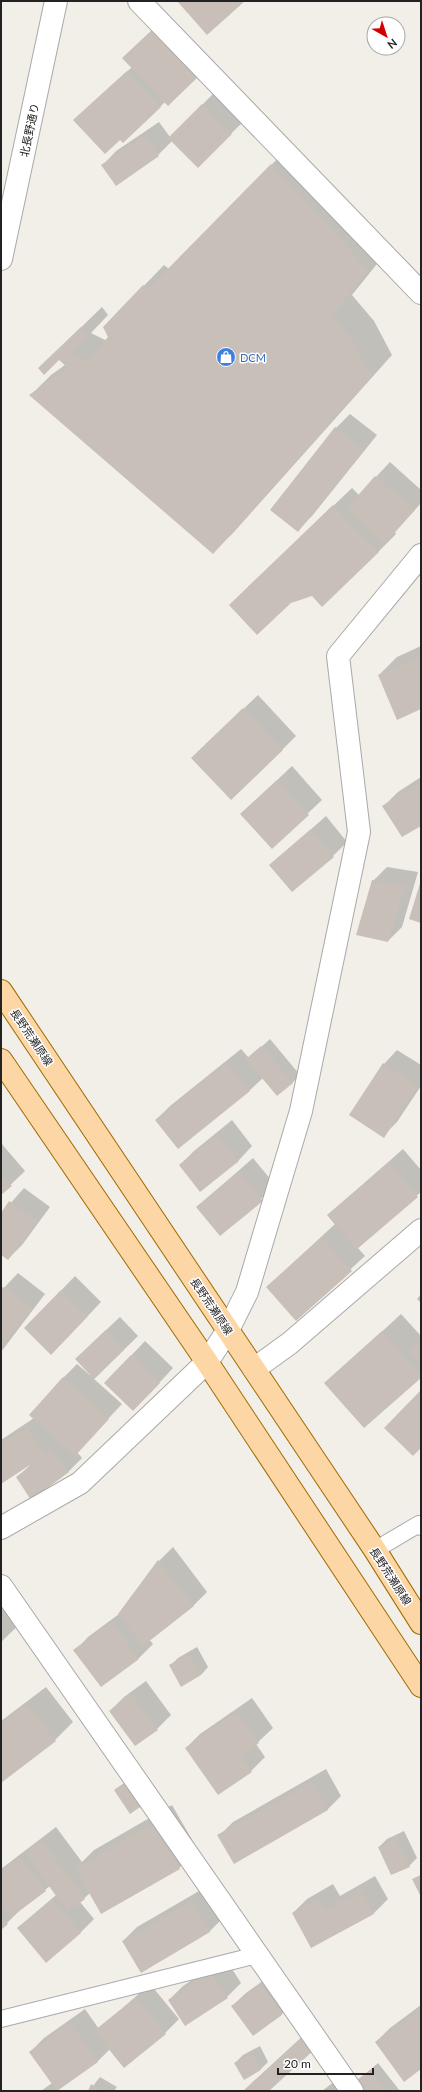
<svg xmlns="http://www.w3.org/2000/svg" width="422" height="2092" viewBox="0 0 422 2092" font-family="Lato,'Noto Sans JP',sans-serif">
<rect width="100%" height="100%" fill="#f2efe9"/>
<g fill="#0003">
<polygon points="132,67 165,102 160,107 89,106"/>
<polygon points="216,91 245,120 198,166 172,141 158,155 103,165 116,151 159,122 170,137"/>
<polygon points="292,144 389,249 352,295 374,321 392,355 234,532 213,553 31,395 51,375 65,365 60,348 102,307 108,315 91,333 107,341 110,337 104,327 164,265 169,269"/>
<polygon points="350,414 377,435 312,516 298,530 271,509 336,428"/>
<polygon points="390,462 421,490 421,503 395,532 396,534 378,552 312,595 248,587 352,488 359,495"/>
<polygon points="421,646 421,708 379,675 397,657"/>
<polygon points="258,695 296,736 282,750 206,744"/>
<polygon points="292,766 322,800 272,847 255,801"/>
<polygon points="421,777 421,824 384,806 398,792"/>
<polygon points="326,816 347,842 333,856 271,865"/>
<polygon points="387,867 418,872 402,927 388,941 373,881"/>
<polygon points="270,1039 300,1075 292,1083 263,1078 250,1090 178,1148 156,1120 170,1106 241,1049 249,1058"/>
<polygon points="397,1050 421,1065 421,1086 397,1122 383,1136 384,1064"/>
<polygon points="232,1120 252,1146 239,1160 200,1191 180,1165 194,1151"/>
<polygon points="1,1143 25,1171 1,1194"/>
<polygon points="403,1149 421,1170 421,1192 357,1247 365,1256 296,1319 267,1287 335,1224 328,1215"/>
<polygon points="253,1158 276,1186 220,1234 197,1207"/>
<polygon points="24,1188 50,1207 22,1245 8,1259 1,1254 1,1214"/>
<polygon points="18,1273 45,1294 1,1352 1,1291"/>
<polygon points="75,1276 101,1302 65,1340 25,1328"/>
<polygon points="421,1294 421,1303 417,1299"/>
<polygon points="401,1314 421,1336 421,1376 326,1383"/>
<polygon points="120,1317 138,1336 94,1379 122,1404 77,1452 82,1458 68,1472 18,1477 31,1464 1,1483 1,1440 34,1418 63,1378 77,1364 90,1375 91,1374 90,1345"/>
<polygon points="145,1341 173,1368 147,1396 105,1383"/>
<polygon points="173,1547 207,1592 193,1606 149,1639 153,1644 139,1658 101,1686 75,1651 88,1637 119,1614 159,1561"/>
<polygon points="1,1592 23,1621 1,1642"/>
<polygon points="197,1647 208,1667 201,1675 171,1665 178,1658"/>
<polygon points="146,1681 171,1715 157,1729 110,1711 124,1697"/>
<polygon points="46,1687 73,1722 55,1740 1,1782 1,1721"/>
<polygon points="252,1698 273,1728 256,1744 265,1757 251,1771 186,1748 200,1734"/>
<polygon points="326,1769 341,1796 327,1810 219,1836 233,1822"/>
<polygon points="172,1805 198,1850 179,1868 90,1893 80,1902 94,1919 80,1933 18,1928 56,1895 50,1886 21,1909 1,1929 1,1869 56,1827 82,1862 94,1850"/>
<polygon points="404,1831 417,1858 409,1866 379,1847 387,1839"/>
<polygon points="375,1876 388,1899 374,1913 312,1947 293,1913 307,1899 333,1884 340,1896"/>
<polygon points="206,1887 223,1918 209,1932 123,1941 137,1927"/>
<polygon points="225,1958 241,1983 227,1997 169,2000 183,1986"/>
<polygon points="275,1972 296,2000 282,2014 253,2035 232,2006 246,1993"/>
<polygon points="150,1984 179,2019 165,2033 110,2049 98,2061 56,2091 41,2091 52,2083 30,2052 44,2038 85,2009 99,2029"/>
<polygon points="421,2005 421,2068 376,2042 390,2028"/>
<polygon points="316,2024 268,2091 244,2091 254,2081"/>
<polygon points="260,2046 268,2062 261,2069 244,2079 235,2063 243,2055"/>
<polygon points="378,2063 400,2091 361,2091 355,2083"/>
<polygon points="344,2074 357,2091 322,2091"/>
<polygon points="100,2077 117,2087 114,2091 89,2091"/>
</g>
<g fill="#c7bfb8">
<polygon points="177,1 245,1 207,35"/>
<polygon points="153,29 198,77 168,106 122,58"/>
<polygon points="127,71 161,107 123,143 120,140 105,154 73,120"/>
<polygon points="202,104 232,134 198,168 168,138"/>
<polygon points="145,135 159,156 116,186 101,165"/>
<polygon points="271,164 369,270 332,316 353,341 372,376 213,554 29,395 68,368 59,360 44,375 38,368 81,327 88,336 72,353 87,361 108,337 103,327 143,285 148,289"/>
<polygon points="335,427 364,450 298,532 270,510"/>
<polygon points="375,476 415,510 385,543 346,509"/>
<polygon points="333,505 379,552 322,607 312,596 291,603 257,635 229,605"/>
<polygon points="421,656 421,709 397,720 378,675"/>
<polygon points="243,708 283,750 231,800 191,758"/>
<polygon points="277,780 309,815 272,849 240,814"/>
<polygon points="417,784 421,790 421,826 402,837 382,806"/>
<polygon points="311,829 334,857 292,892 269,865"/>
<polygon points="372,880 405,886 388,942 356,935"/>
<polygon points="421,880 421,923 409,919"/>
<polygon points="261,1046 293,1083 277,1096 246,1059"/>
<polygon points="226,1062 250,1091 178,1149 155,1120"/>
<polygon points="383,1063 417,1086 384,1138 349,1115"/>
<polygon points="217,1134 239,1161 200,1192 179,1165"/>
<polygon points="389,1162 418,1197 356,1250 327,1215"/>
<polygon points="239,1171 263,1201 220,1236 196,1207"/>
<polygon points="1,1173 12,1186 1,1195"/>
<polygon points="9,1201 37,1221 8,1260 1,1255 1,1213"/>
<polygon points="322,1237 352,1271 296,1321 266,1287"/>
<polygon points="3,1287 32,1308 1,1349 1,1289"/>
<polygon points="61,1290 88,1316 51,1355 24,1328"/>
<polygon points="106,1330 124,1350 94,1379 75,1359"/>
<polygon points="382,1331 421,1375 421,1378 364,1428 324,1383"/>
<polygon points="421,1338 421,1366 407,1351"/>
<polygon points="131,1355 160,1383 133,1411 104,1383"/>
<polygon points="63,1377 109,1419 75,1456 29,1415"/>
<polygon points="421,1390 421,1448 413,1456 384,1428"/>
<polygon points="27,1427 45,1455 50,1450 69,1472 31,1500 16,1477 42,1457 1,1484 1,1444"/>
<polygon points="158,1560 194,1606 143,1646 118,1614"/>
<polygon points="112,1622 139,1659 101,1687 73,1650"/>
<polygon points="189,1654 201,1675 181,1687 169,1665"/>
<polygon points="131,1694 158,1730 135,1746 109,1711"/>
<polygon points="27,1704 56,1741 1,1783 1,1724"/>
<polygon points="237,1711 259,1743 241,1756 252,1772 218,1795 185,1748"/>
<polygon points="127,1781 143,1805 130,1814 114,1790"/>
<polygon points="312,1782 328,1810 234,1864 217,1835"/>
<polygon points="153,1823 180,1869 101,1914 75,1868"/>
<polygon points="396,1838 410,1867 391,1875 378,1847"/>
<polygon points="42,1840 85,1899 68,1912 24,1852"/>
<polygon points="20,1857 46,1891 10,1918 1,1906 1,1871"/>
<polygon points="421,1875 421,1897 412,1879"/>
<polygon points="361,1890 374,1914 311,1948 292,1913 319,1898 326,1909"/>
<polygon points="52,1899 81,1933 46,1963 17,1928"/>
<polygon points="191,1901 210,1932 141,1973 122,1941"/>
<polygon points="1,1917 8,1924 1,1930"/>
<polygon points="210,1971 228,1998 185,2026 168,2000"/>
<polygon points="261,1985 282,2015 253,2036 231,2006"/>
<polygon points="136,1997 166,2034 124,2068 94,2031"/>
<polygon points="421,2008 421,2069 404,2082 375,2042"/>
<polygon points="70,2022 98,2062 57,2091 29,2052"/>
<polygon points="302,2037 314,2050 269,2091 243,2091"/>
<polygon points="252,2053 261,2070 244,2080 234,2063"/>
<polygon points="370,2070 387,2091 359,2091 353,2083"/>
<polygon points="91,2084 103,2091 88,2091"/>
</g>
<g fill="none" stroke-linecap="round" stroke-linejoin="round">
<g stroke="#a9a9a9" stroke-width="18">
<g id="service">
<polyline points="375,1550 419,1524 421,1527"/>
<polyline points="1,2019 257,1955"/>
</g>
</g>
<g stroke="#a9a9a9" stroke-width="24">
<g id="minor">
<polyline points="254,1369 290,1343 421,1230"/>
<polyline points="1,1528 80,1483 207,1362 228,1330 247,1292 301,1111 359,832 338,656 421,555"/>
<polyline points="1,1586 352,2091"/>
</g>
</g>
<g stroke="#a9a9a9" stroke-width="24">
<g id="tertiary">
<polyline points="139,1 421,293"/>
<polyline points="1,259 56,1"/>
</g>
</g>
<g stroke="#a06b00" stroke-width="24">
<g id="primary">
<polyline points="1,991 375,1550 421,1623"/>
<polyline points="1,1060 207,1362 421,1686"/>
</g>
</g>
<use href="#service" stroke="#fff" stroke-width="16"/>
<use href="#minor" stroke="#fff" stroke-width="22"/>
<use href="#tertiary" stroke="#fff" stroke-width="22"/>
<use href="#primary" stroke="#fcd6a4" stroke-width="22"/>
</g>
<defs>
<g id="shop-disc" transform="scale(1)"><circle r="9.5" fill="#3f7fe0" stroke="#fff"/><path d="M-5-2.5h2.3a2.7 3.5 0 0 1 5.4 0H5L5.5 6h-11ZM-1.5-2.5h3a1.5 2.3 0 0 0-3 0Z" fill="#fff"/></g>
</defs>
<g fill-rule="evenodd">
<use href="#shop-disc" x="226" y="357"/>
</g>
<g text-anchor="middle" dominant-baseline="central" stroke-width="3" stroke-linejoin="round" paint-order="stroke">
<g font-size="11" fill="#222" stroke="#fff">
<text transform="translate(29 130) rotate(-78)">北長野通り</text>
<text transform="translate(32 1037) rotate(56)">長野荒瀬原線</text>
<text transform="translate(212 1306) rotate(56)">長野荒瀬原線</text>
<text transform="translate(391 1576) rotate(57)">長野荒瀬原線</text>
</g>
<g font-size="11" fill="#366cbe" stroke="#fff" text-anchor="start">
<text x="240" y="357">DCM</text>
</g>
</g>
<rect width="422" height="2092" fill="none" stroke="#222222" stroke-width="4"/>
<g transform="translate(386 36) rotate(141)"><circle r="19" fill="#ffffff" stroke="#a7a7a7"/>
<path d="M0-3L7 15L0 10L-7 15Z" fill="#d40000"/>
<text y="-6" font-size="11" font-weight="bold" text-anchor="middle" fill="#222222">N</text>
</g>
<path d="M278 2068v6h95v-6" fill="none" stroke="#222222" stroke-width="2"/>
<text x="284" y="2068" font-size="12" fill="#222222" stroke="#ffffff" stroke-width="3" paint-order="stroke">20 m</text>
</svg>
